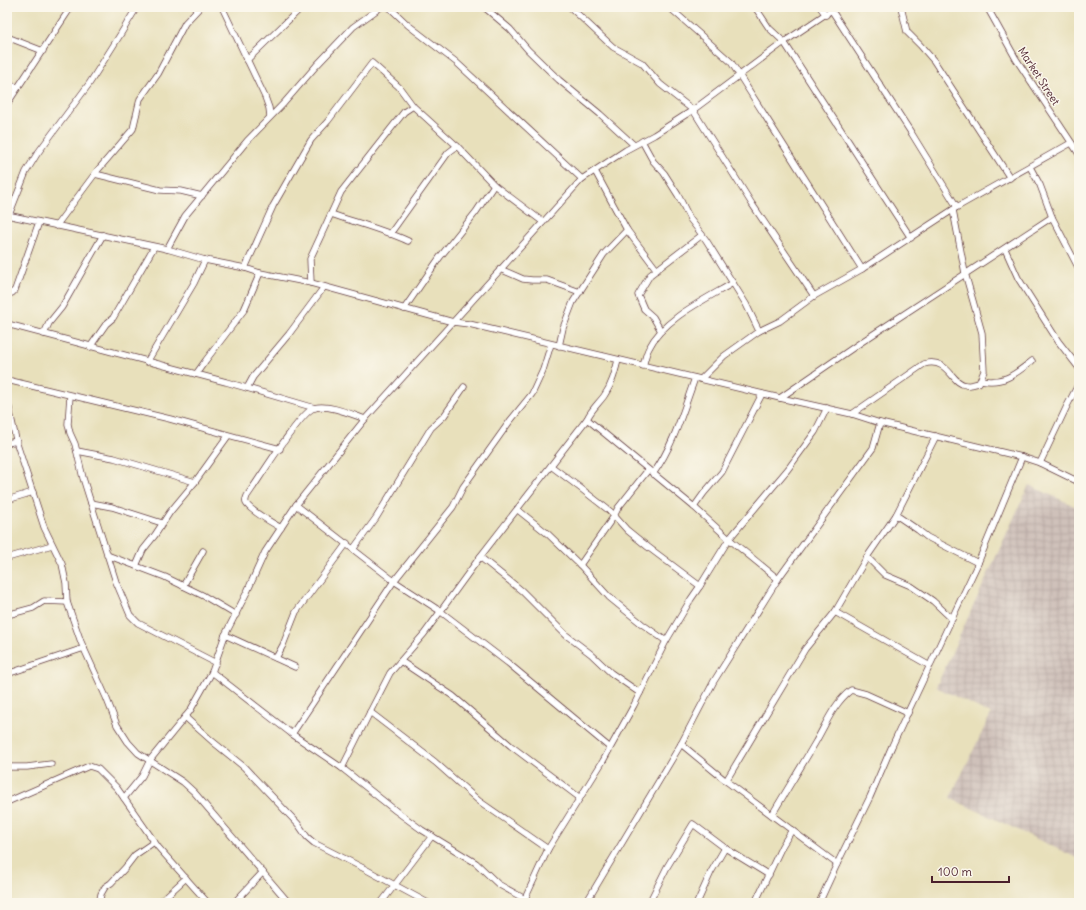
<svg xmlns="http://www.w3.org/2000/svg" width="1086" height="910" viewBox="0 0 1086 910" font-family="Delius,sans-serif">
<defs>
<pattern id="industrial-grid" width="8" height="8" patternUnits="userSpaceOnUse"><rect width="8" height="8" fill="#cfc1ba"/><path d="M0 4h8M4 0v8" fill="none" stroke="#b3a5a0"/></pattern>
</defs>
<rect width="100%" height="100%" fill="#fbf7ec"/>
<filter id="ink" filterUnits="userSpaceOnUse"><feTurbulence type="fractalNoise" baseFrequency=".025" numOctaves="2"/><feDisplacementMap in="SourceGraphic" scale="8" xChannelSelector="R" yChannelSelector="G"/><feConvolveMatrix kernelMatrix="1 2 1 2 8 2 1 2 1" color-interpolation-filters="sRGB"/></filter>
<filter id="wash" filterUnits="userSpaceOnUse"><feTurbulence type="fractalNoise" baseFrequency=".012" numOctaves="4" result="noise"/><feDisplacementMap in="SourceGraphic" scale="16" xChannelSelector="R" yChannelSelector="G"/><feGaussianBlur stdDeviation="0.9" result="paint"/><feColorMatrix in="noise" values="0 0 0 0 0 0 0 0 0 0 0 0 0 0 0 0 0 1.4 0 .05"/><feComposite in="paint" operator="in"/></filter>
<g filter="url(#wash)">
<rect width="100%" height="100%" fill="#e8e0bb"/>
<polygon fill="url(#industrial-grid)" points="1029,485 1079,508 1079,859 950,798 991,714 936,687"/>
</g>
<g filter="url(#ink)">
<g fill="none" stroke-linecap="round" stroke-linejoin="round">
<g stroke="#623c41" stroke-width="7">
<g id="minor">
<polyline points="222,7 265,97 269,108 270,116"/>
<polyline points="389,7 408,25 456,62 582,179"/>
<polyline points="484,7 510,29 528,50 559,80 600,114 634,145"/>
<polyline points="570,7 613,47 642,63 660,84 693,110 752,204 814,296"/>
<polyline points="669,7 731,62 862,269"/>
<polyline points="755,7 769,28 784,42 911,238"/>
<polyline points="820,7 826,15"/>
<polyline points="901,7 907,32 920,45 934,61 1010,178"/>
<polyline points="987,7 1016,59 1079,154"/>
<polyline points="832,11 912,134 957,207"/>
<polyline points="7,37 43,51"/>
<polyline points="247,60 302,7"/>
<polyline points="7,85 18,87"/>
<polyline points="7,104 71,7"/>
<polyline points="642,141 653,161 664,173 678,195 690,219 706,240 746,304 759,331"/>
<polyline points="1030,167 1040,185 1052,217 1079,269"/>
<polyline points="595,171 627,230 657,270"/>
<polyline points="95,174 160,190 181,191 202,196"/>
<path d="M 331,214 C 357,223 384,230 408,241"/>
<polyline points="7,215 167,249 205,260 245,268 260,273 311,283 453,322 469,324 780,398 852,414 880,423 1022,457 1040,463 1079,482"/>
<polyline points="9,215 26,172 37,154 89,84 120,35 137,7"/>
<polyline points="56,226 97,171 133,129 140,99 158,74 185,23 200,7"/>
<polyline points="390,234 448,153 457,146"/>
<polyline points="167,249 185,216 247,141 284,103 316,66 353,27 381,7"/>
<polyline points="1005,249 1018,278 1058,341 1079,368"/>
<polyline points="245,268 273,206 311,140 328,121 372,63 399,87 413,106 457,146 494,185 543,222"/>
<polyline points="500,269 523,279 532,280 547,280 580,292"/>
<polyline points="311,283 310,259 341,192 404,112 413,106"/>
<polyline points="7,292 12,293 15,290 39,222"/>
<polyline points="404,309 440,257 476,212 494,185"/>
<polyline points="7,324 226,382 315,408"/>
<polyline points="661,331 653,317 644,309 638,295 650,275 702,235"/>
<polyline points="44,334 49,323 62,307 103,235"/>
<polyline points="559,346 563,328 573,302 604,254 627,230"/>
<polyline points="90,347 106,324 113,318 154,247"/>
<polyline points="147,362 194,283 205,260"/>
<path d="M 643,366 C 645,360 646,353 649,348 C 663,319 706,299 733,283"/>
<polyline points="196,374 206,360 244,310 260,273"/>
<polyline points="701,379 724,356 759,331 780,321 814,296 862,269 957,207 1071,143"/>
<polyline points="7,380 170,419 280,449"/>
<path d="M 981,380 C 1004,384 1014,375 1032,361"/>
<polyline points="247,388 253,377 289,334 324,287"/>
<polyline points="70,396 68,424 70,433 75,444 83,478 116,582 130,615 138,623 216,663"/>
<polyline points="780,398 860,343 1052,217"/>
<polyline points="7,399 17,444 44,527 62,564 66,583 67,602 81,642 106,697 117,725 128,742 138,753 183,782 194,792 289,903"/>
<path d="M 852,414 L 924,364 C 949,357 951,384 966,385 C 970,386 975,384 979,383 L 984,371 L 982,333 L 965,273 L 953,210"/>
<path d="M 587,419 C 591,410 598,404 604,396 C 612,385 615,372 618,360"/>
<polyline points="7,443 17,441"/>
<polyline points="77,451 114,458 195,482"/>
<polyline points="1040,463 1067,406 1079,383"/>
<polyline points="551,466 579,487 611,512 627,530 648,547 700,586"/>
<path d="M 653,474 C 674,445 683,411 695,378"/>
<polyline points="7,500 33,492"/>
<polyline points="91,503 112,507 162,523"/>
<polyline points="296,505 394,581 440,611 508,663 609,747"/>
<polyline points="694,507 704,493 722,472 762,394"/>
<polyline points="518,510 548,534 580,565 609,597 642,624 666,641"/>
<polyline points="896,515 918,530 927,537 978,563"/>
<path d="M 281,528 C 273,523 250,511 246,503 C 245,500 246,499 247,496 C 258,481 300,412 314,408 C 329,404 351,414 365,419"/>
<polyline points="354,548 376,518 431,428 444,416 464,387"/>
<polyline points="107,555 165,577 204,596 236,615"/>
<polyline points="480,557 522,591 566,635 591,654 611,673 640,693"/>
<polyline points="867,557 885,575 911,586 933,601 952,619"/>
<polyline points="7,558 52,545"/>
<polyline points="580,565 614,516 618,508 648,470"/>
<polyline points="136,566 143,550 155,535 170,512 195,482 228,436"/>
<polyline points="183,586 203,551"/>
<polyline points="835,612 930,666"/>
<polyline points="7,615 33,608 44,601 67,602"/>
<polyline points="225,635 295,667"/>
<polyline points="276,658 283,645 296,612 347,543"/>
<polyline points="402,662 453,696 511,746 580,798"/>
<polyline points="212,672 292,734 342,768 396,811 422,830 476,863 498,884 525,899 530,903"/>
<polyline points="7,674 84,648"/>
<polyline points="370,712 435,762 479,801 548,849"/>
<polyline points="185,717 212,741 244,767 298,824 307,837 314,843 365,869 428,903"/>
<polyline points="292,734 394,581 453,507 463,487 510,421 532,394 543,370 551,344"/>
<polyline points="681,744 726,781 837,864"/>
<polyline points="7,767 27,767 51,764"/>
<polyline points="342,768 370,712 390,673 424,634 480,557 587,419 694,507 729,539 778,579"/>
<polyline points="726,781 805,649 835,612 867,557 896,515 936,436"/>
<polyline points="124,798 142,776 150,760 190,711 212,672 225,635 247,592 265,552 296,505 365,419 453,322 582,179 626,150 654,135 693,110 784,42 836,7"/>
<polyline points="7,802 89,766 98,769 117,788 158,847 208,903"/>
<path d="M 772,815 C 786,791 801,767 815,743 C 826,724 834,703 851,690 L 866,694 L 908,713"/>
<polyline points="162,900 186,878"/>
<polyline points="102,903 100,899 101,894 105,887 111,883 125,868 135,855 154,842"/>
<polyline points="234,903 263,872"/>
<polyline points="381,903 432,836"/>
<polyline points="523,903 548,849 603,761 634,705 666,641 691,599 700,586 729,539 788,469 815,432 827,408"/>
<polyline points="586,903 681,744 714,681 778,579 873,448 880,423"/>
<polyline points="649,903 667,867 693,824 725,848 769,875"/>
<polyline points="697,903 711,872 725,848"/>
<polyline points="755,903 782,846 792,830"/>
<polyline points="819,903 837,864 870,797 892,746 978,563 1022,457"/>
</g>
</g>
<use href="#minor" stroke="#fff" stroke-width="5.5"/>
</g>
</g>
<g text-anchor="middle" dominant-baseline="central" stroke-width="3" stroke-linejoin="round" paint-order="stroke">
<g font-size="11" fill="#4a1f2b" stroke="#fbf7ec">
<text transform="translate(1039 76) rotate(57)">Market Street</text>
</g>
</g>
<rect width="1086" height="910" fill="none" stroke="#fbf7ec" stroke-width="24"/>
<path d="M932 876v6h77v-6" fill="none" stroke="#4a1f2b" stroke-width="2"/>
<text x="938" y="876" font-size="12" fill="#4a1f2b" stroke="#fbf7ec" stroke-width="3" paint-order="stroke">100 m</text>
</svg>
